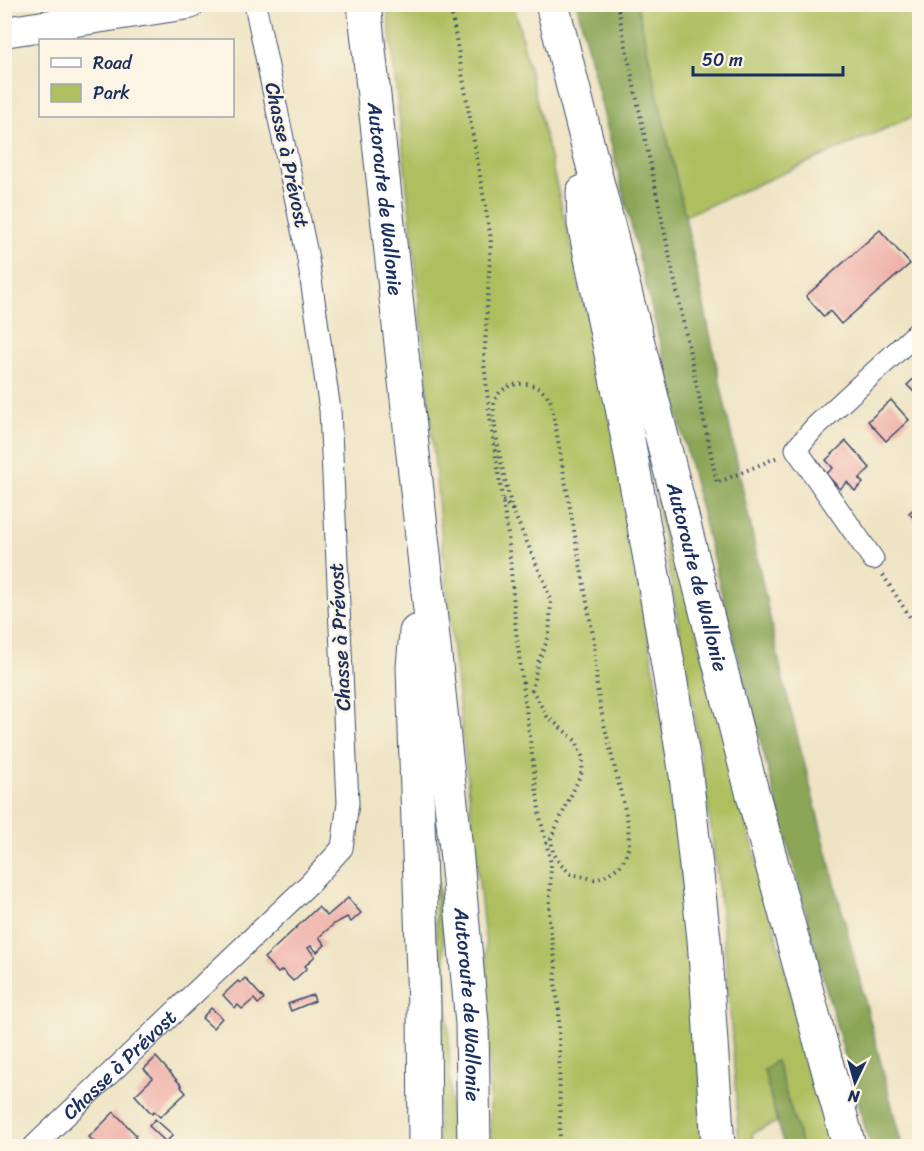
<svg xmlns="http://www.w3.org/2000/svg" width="924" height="1151" viewBox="0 0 924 1151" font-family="Sriracha,sans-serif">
<rect width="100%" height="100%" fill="#fcf5e5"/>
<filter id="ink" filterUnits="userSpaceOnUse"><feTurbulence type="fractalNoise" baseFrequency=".0167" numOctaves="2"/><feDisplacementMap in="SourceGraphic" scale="12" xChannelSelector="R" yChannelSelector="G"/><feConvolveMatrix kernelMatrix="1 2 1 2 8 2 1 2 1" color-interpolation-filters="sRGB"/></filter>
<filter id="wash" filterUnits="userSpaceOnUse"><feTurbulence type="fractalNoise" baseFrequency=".008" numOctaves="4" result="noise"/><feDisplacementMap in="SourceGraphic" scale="24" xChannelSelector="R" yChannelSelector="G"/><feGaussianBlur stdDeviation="1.35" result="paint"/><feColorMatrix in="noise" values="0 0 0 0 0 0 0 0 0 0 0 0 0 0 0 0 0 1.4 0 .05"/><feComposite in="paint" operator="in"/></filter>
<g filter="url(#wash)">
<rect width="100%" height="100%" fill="#eee3c2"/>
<g fill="#afbf61" stroke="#657760" stroke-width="1.5">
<polygon points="387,5 514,5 618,446 673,792 703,1098 705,1146 491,1146 486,947 448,604 417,278"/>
<polygon points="637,5 919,5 919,114 685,216"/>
<path d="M 657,500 L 663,500 L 821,1108 L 833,1146 L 802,1146 L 776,1061 L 764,1070 L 777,1122 L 752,1133 L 754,1146 L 739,1146 C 734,1056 728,966 717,876 C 702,750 678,625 657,500 Z"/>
<polygon points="435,848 447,981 452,1146 438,1146"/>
</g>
<g fill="#8ba657" stroke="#536a5a" stroke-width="1.5">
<polygon points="577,5 637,5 685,216 783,680 902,1146 871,1146 867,1134 818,959 726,611"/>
<polygon points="776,1061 802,1146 784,1146 764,1070"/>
</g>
<g id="blocks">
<g fill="#efb1a9">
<polygon points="880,230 910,264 841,324 830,311 824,317 806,296"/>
<polygon points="920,373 920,398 907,385"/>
<polygon points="891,400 909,420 886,441 868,421"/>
<polygon points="846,441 870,468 859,479 863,483 855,491 847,482 840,489 826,474 833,468 826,460"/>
<polygon points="917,506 920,508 920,525 909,513"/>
<polygon points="348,898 361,913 351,922 347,917 334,924 319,937 325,945 317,952 311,946 308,948 315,956 305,966 307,968 293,981 282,970 278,973 264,958 318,907 327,916"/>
<polygon points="245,978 264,999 258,1004 254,999 242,1009 238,1005 235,1008 223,995 238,981 240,983"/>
<polygon points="313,995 315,1001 291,1011 288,1004"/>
<polygon points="211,1008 222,1018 213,1028 202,1018"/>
<polygon points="156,1057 182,1086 181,1087 186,1093 160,1117 154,1111 152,1114 135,1095 153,1078 144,1069"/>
<polygon points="114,1112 136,1135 134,1136 141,1144 138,1146 98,1146 89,1137"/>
<polygon points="155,1119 173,1135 166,1142 149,1126"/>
</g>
</g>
</g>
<g filter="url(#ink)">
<use href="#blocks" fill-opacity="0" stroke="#3b4a6d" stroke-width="1.5"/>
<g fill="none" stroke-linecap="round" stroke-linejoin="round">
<g stroke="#3b4a6d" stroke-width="23">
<g id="street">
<polyline points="873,559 796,449 815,427 920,330"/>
<path id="s1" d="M 34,1146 L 311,882 L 342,848 L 348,803 L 330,410 L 308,259 L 255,4"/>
</g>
</g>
<g stroke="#3b4a6d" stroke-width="32">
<polyline id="secondary" points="4,32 189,4"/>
</g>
<g stroke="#3b4a6d" stroke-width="35">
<g id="highway">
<path id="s2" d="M 364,4 L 456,849 L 472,1024 L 474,1146"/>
<path id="s3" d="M 552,4 L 750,784 L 849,1146"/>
<polyline points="583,192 584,224 621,402 655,586 686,775 704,939 718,1146"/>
<polyline points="416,632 413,667 424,1007 425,1146"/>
</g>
</g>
<g stroke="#3b4a6d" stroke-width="4" stroke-dasharray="1.5 4.5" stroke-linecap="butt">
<polyline points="450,4 491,239 484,363 490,419 508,535 516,631 540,817 551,863 549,921 556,966 555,983 559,1010 560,1146"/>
<polyline points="617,4 717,483 778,457"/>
<path d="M 503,500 L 513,511 L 544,581 L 551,602 L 549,636 L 538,662 L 532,690 L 547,716 L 576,741 L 583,758 L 582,772 L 551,838 L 553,852 L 560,864 L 571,874 L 594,879 L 605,876 L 620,866 L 625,858 L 629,846 L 628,822 L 604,724 L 597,688 L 594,641 L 551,402 C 547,393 536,385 526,384 C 513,383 500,388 495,400 C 489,418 507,490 513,511"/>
<polyline points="883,575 920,633"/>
</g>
<use href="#street" stroke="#fff" stroke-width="21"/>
<use href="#secondary" stroke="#fff" stroke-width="30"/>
<use href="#highway" stroke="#fff" stroke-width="33"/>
</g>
</g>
<g text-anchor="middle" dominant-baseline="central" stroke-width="5" stroke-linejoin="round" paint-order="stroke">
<g font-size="20" fill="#1b2f5e" stroke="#fcf5e5">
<text transform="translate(287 155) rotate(78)">Chasse à Prévost</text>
<text stroke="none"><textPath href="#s2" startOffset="196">Autoroute de Wallonie</textPath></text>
<text stroke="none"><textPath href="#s3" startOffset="591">Autoroute de Wallonie</textPath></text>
<text transform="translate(340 637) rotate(-93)">Chasse à Prévost</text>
<text stroke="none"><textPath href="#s2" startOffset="1006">Autoroute de Wallonie</textPath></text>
<text stroke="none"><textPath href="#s1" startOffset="118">Chasse à Prévost</textPath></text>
</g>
</g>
<rect width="924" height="1151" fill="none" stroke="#fcf5e5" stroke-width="24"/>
<rect x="39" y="39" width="195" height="78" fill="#fcf5e5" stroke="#a2a6af" stroke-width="1.5"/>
<rect x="51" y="58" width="30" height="9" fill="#ffffff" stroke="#a2a6af" stroke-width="1.5"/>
<text x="93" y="69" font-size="18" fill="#1b2f5e">Road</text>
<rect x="51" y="84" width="30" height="18" fill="#afbf61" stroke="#a2a6af" stroke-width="1.5"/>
<text x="93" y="99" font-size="18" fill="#1b2f5e">Park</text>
<g transform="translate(855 1082) rotate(185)" stroke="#fcf5e5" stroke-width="4.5" paint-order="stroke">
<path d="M0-4.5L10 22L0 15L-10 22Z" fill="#1b2f5e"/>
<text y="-9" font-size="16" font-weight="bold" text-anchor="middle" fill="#1b2f5e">N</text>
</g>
<path d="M693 66v9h150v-9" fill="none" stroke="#1b2f5e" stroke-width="3"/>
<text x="702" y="66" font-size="18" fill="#1b2f5e" stroke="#fcf5e5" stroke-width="4.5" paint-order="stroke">50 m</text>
</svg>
